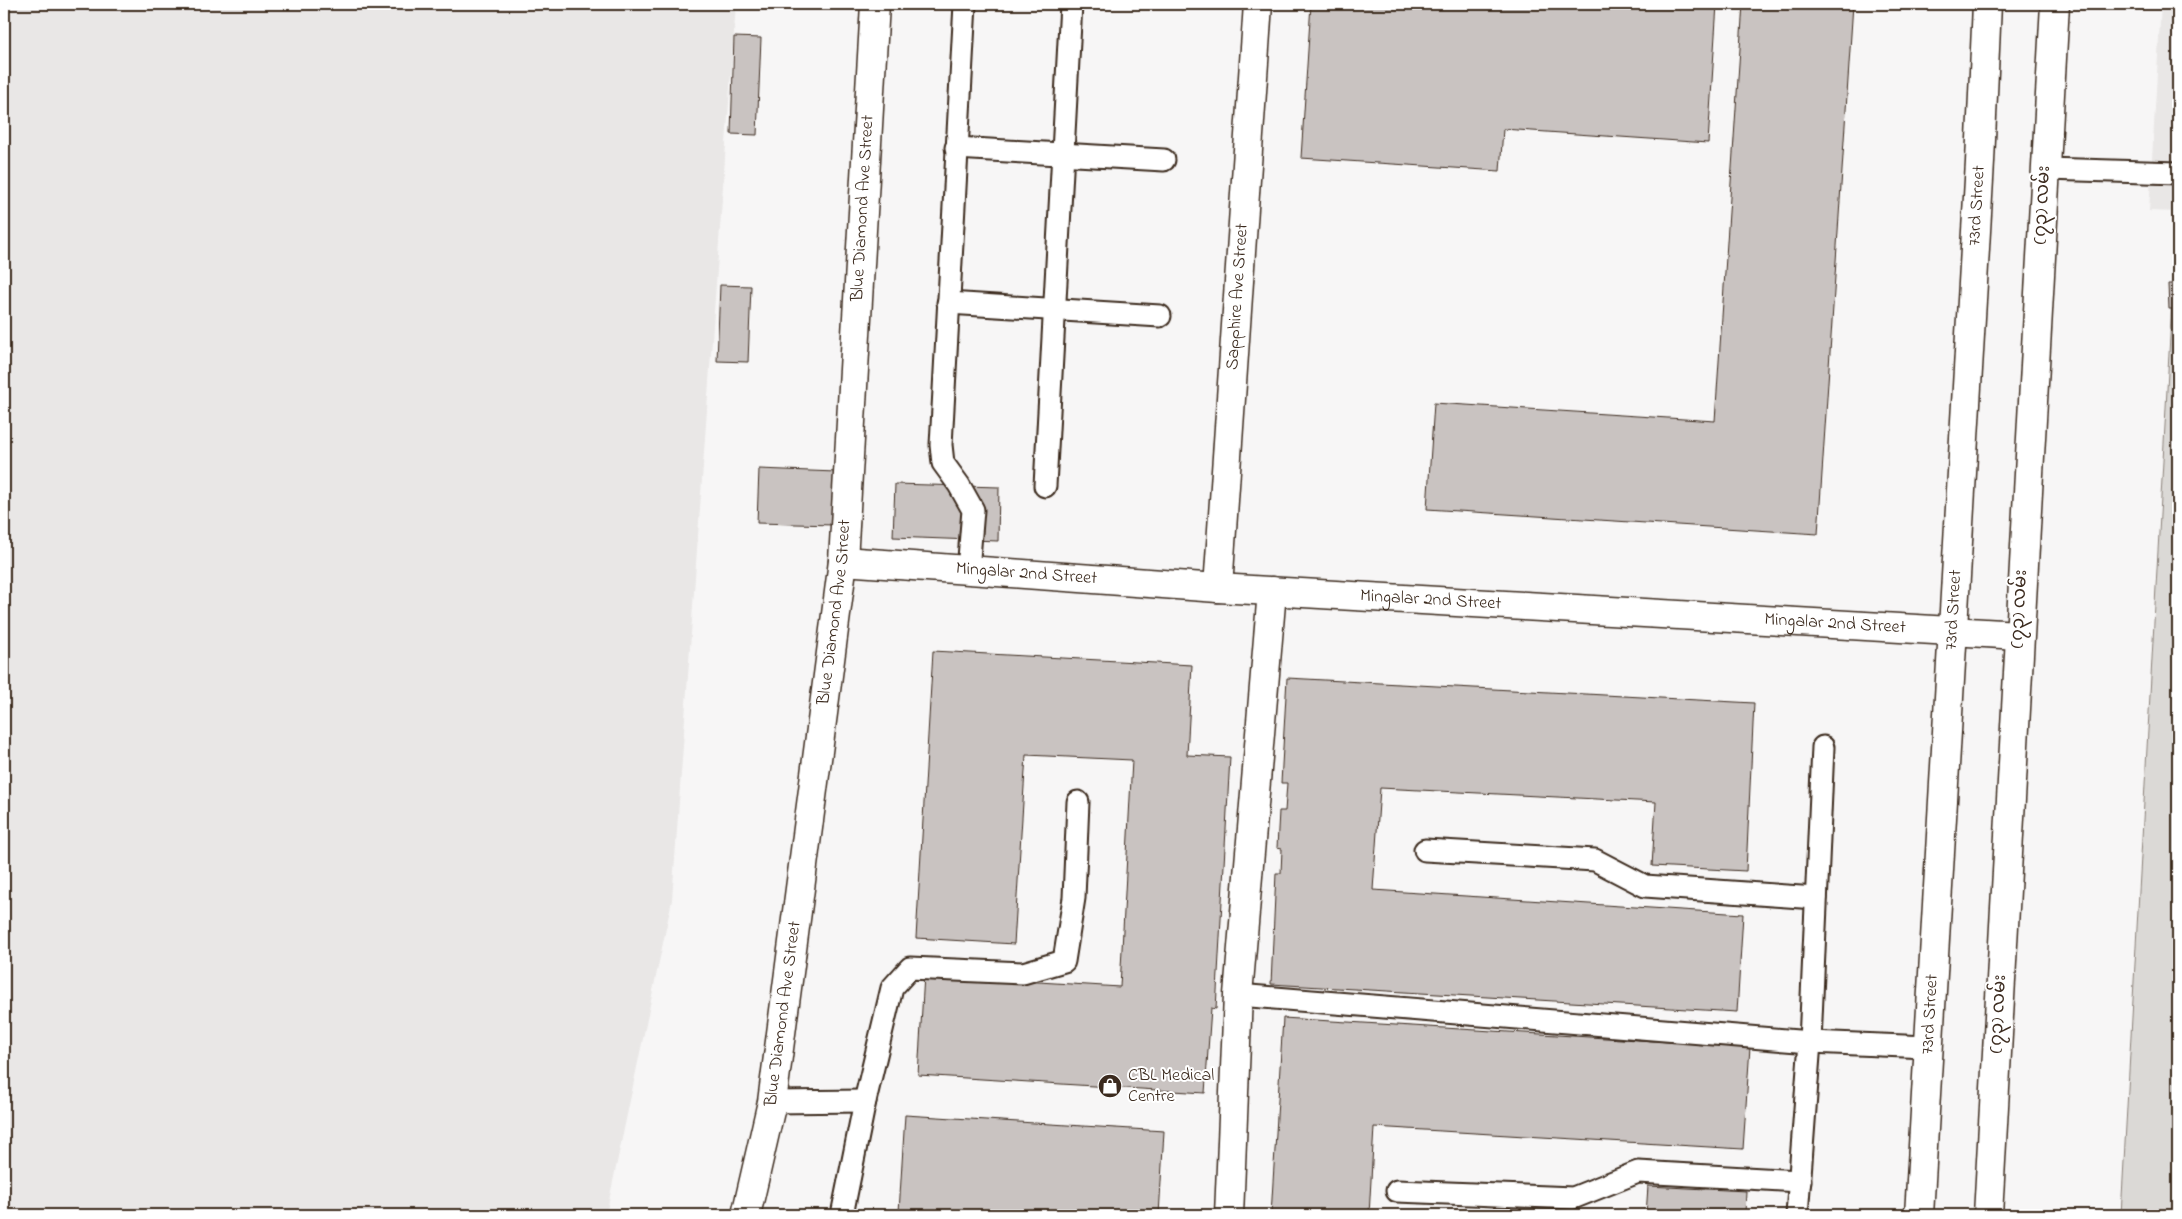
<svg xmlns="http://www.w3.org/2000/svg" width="2182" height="1219" viewBox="0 0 2182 1219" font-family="'Indie Flower','Noto Sans Myanmar',sans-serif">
<rect width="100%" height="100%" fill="#f7f6f6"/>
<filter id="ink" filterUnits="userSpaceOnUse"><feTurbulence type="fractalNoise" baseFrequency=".02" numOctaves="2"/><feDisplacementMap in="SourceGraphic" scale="10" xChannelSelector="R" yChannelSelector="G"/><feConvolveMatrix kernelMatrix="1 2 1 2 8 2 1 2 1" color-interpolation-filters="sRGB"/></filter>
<g filter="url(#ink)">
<g fill="#e9e7e6">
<polygon points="4,4 736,4 672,900 606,1215 4,1215"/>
<polygon points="2161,4 2178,4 2178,212 2149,211"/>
</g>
<polygon fill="#dbd9d6" stroke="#8b827a" points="2178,192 2178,1215 2121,1215"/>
<g fill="#c9c3c1" stroke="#3b2a1e">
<polygon points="1311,4 1717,4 1708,143 1503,129 1500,171 1301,158"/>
<polygon points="1743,4 1853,4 1818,534 1427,509 1434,403 1715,421"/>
<polygon points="734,37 761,38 757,135 731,134"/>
<polygon points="2168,284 2178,284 2178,309 2169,309"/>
<polygon points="720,285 751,286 748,362 717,361"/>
<polygon points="759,469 836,472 834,525 757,523"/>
<polygon points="895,484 999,487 998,541 893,537"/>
<polygon points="933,651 1192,665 1187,755 1230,757 1216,1009 1211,1008 1205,1093 918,1075 924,975 1120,987 1132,760 1026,755 1014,944 916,938"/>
<polygon points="1287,678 1754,703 1746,871 1652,866 1656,802 1380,788 1373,890 1743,914 1737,1012 1271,984 1276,873 1281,873 1282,849 1277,848 1279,811 1285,811 1287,783 1281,783"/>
<polygon points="1283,1018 1750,1047 1743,1149 1374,1127 1369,1215 1271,1215"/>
<polygon points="905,1115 1164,1131 1159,1215 884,1215 884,1211 899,1212"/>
<polygon points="1648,1186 1746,1191 1745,1215 1646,1215"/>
</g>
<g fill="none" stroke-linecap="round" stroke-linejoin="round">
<g stroke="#3b2a1e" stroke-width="25">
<g id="service">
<polyline points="965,4 941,445 943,463 959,485 973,510 968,570"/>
<polyline points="956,148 1164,160"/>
<polyline points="2046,169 2178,173"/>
<polyline points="948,303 1160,316"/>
<polyline points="1045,486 1071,4"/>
<polyline points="1425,850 1595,860 1645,886 1816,898"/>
<polyline points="1238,995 1810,1042 1928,1047"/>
<polyline points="772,1102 865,1101"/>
<polyline points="1397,1191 1573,1198 1638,1172 1800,1181"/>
<polyline points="842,1215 865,1101 892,988 910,968 1023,973 1064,961 1074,898 1078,802"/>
<polyline points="1797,1215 1810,1042 1823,747"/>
</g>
</g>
<g stroke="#3b2a1e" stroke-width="31">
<g id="minor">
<path id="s1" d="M 843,561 L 1218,588 L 2019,635"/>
<path id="s2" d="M 1218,588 L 1258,4"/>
<polyline points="1229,1215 1238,995 1272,591"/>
</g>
</g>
<g stroke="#3b2a1e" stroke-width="31">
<g id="tertiary">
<path id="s3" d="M 746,1215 L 772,1102 L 843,561 L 875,4"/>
</g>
</g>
<g stroke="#3b2a1e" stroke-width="31">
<g id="secondary">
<path id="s4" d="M 1919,1215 L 1980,162 L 1987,4"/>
<polyline points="1988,1215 2055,4"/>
</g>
</g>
<use href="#service" stroke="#fff" stroke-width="21"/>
<use href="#minor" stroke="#fff" stroke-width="28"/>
<use href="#tertiary" stroke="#fff" stroke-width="28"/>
<use href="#secondary" stroke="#fff" stroke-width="28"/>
</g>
</g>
<defs>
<g id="shop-disc" transform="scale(1.25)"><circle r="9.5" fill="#3b2a1e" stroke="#fff"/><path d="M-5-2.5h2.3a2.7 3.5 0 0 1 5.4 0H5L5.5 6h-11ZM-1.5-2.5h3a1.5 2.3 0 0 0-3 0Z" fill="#fff"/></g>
</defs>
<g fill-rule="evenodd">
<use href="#shop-disc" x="1110" y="1086"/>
</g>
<g text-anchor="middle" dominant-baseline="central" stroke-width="4" stroke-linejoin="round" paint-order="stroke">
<g font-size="18" fill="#3b2a1e" stroke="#fff">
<text stroke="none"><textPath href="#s4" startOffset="1011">73rd Street</textPath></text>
<text transform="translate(2043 205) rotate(-87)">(၇၃) လမ်း</text>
<text stroke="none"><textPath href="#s3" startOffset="1015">Blue Diamond Ave Street</textPath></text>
<text stroke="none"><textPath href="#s2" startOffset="292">Sapphire Ave Street</textPath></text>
<text stroke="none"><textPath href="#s1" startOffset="184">Mingalar 2nd Street</textPath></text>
<text stroke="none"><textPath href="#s1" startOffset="589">Mingalar 2nd Street</textPath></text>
<text transform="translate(2020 609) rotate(-87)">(၇၃) လမ်း</text>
<text stroke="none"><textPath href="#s4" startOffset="606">73rd Street</textPath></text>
<text stroke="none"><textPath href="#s3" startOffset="610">Blue Diamond Ave Street</textPath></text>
<text stroke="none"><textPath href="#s1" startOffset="994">Mingalar 2nd Street</textPath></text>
<text stroke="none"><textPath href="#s3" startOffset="205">Blue Diamond Ave Street</textPath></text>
<text stroke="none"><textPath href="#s4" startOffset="201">73rd Street</textPath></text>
<text transform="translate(1999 1014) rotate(-87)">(၇၃) လမ်း</text>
</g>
<g font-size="18" fill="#3b2a1e" stroke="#fff" text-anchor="start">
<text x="1128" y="1076">CBL Medical<tspan x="1128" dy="21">Centre</tspan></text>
</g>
</g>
<rect width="2182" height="1219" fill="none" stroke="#fff" stroke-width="20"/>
<rect x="10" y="10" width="2162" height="1199" fill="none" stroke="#3b2a1e" stroke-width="2" filter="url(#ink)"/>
</svg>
